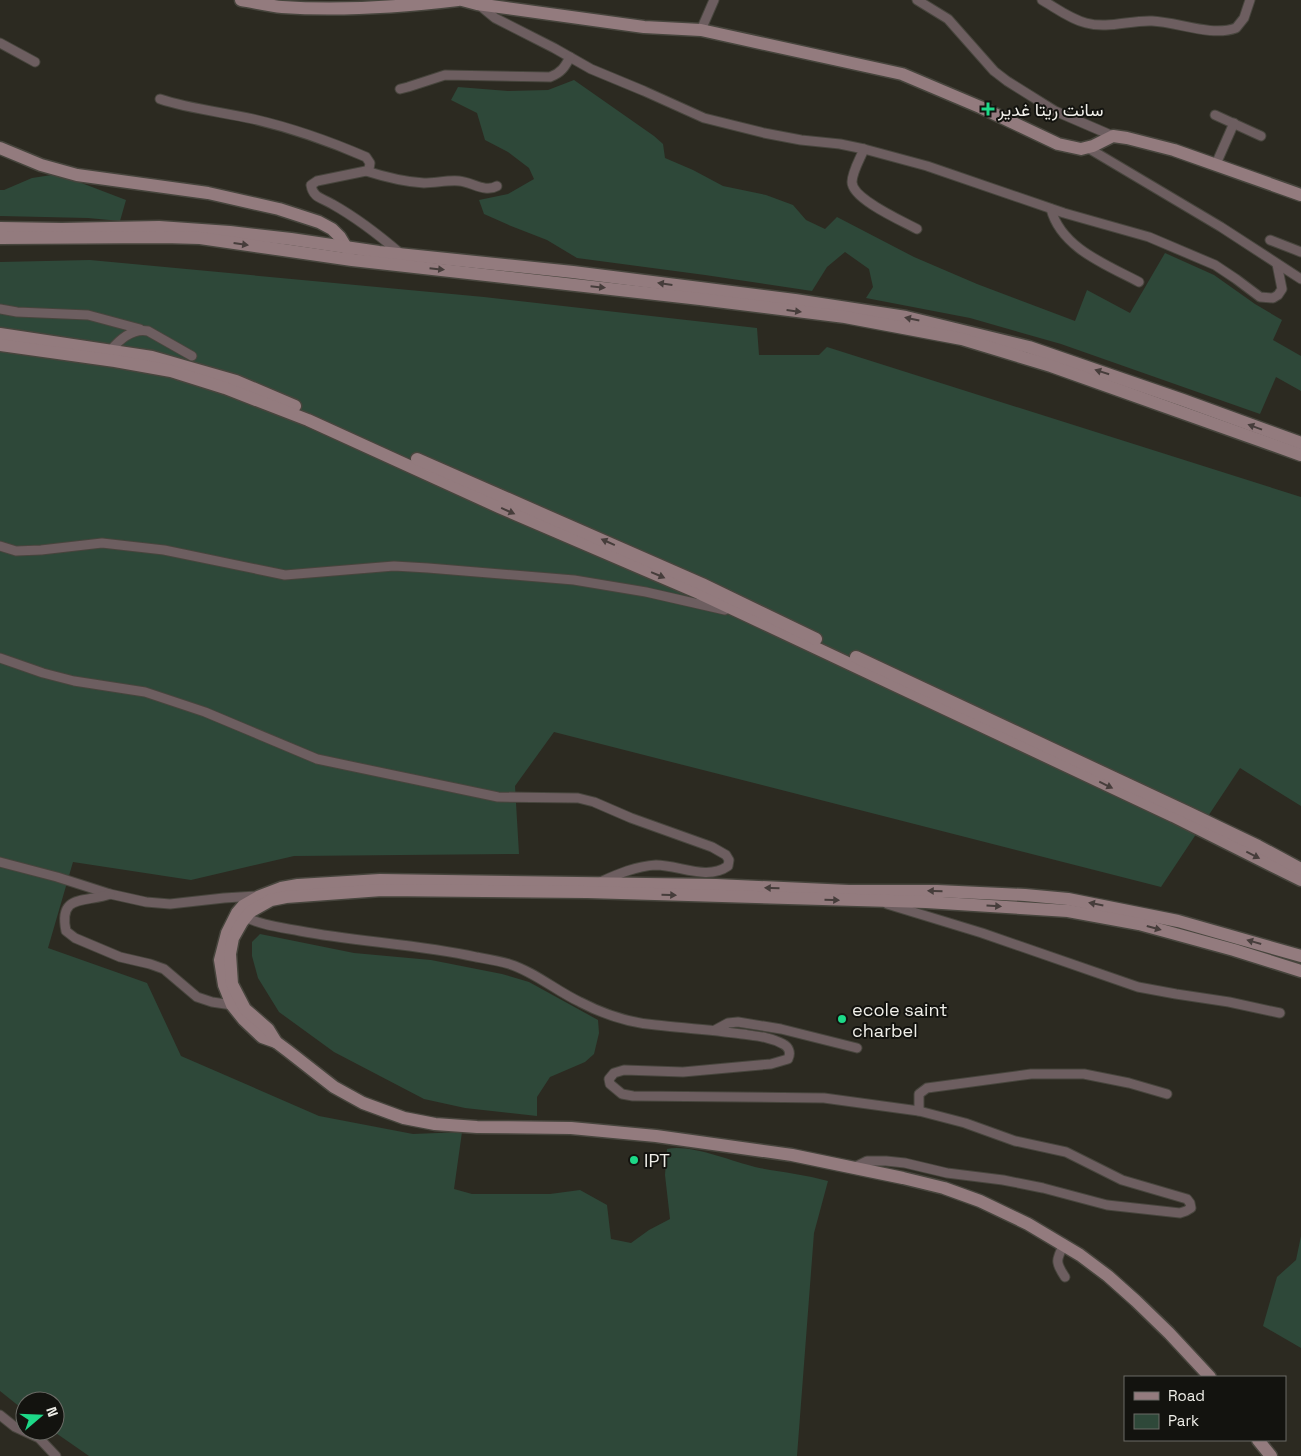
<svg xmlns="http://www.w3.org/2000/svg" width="1301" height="1456" viewBox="0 0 1301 1456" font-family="'Space Grotesk',Vazirmatn,sans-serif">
<rect width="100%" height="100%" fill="#2c2a21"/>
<g fill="#2e4839">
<polygon points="574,80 654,136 663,144 665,158 693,170 723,186 766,195 793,205 806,220 825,229 837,217 914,257 977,284 1075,321 1087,290 1130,313 1165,253 1214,275 1255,304 1282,320 1273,340 1301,356 1301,391 1276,377 1260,414 1061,344 970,318 866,298 873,287 869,269 845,252 827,267 812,291 705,275 577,258 547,240 511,226 484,214 479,200 508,194 534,179 529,168 508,152 485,140 477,113 451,100 458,87 508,91 548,90"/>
<polygon points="58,174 126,200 120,221 88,218 0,216 0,190 4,190 32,178"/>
<path d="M 90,260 L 484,297 L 757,328 L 759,355 L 819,355 L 827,347 L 1301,497 L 1301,806 L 1240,768 L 1161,887 L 554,732 L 515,786 L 519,854 L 294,856 L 191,880 L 73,862 L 48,948 L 147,983 L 181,1056 L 319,1116 L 413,1134 L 462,1132 L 454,1189 L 472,1194 L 550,1194 L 580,1190 L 607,1205 L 611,1239 L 631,1243 L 649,1230 L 670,1219 L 665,1175 L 667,1149 C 691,1144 730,1161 755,1167 C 779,1172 804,1174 828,1181 L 814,1233 L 797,1456 L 89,1456 L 53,1431 L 55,1431 L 55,1401 L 25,1401 L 25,1411 L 0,1391 L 0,262 Z"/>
<polygon points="260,934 354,953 431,960 502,974 529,982 598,1020 599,1033 594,1054 585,1062 550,1077 537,1097 537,1116 465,1108 424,1099 334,1052 279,1012 258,978 252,956 252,942"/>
<polygon points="1301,1236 1301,1348 1263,1326 1277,1277 1296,1260"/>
</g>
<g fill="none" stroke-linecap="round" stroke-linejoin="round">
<g stroke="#47453d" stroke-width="11">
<g id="street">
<polyline points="917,0 948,19 994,71 1007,81 1055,111 1113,136"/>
<path d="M 1042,0 C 1056,8 1070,19 1086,23 C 1108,29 1130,20 1152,21 C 1178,22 1211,37 1236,28 L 1244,18 L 1250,0"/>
<polyline points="478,4 495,18 554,48 591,69 644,91 704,118 764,133 801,140 840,144 864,149 927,166 1064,213 1149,237 1215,265 1236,279 1260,297 1273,298 1278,295 1282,289 1277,264"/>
<polyline points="701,30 714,0"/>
<polyline points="0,43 35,62"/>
<path d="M 400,89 L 408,87 L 445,75 L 550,77 C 561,73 565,67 570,57"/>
<path d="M 160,99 C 190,109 222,112 253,119 C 292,128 329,141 366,157 L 370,163 L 369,169 L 366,171 L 317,181 L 311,185 C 313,198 322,198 332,204 C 357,218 379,235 401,254"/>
<polyline points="1215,115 1261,136"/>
<polyline points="1088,148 1221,227 1301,279"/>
<path d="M 864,149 C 860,159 852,172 852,182 C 852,199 902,221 917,229"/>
<polyline points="1216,164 1234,123"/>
<path d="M 366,171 C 385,177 404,182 424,183 C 436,183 447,180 459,181 C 472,182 485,193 497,186"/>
<path d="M 1051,209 C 1061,248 1107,265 1139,282"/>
<polyline points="1270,240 1301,252"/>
<polyline points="0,309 17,312 88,315 140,329"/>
<path d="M 110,351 C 119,340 133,328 148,331 L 192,356"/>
<polyline points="0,546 16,551 41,550 102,543 164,550 285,575 394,566 428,568 574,580 646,592 725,610"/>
<path d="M 0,658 L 43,673 L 74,681 L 145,692 L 205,712 L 317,759 L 498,797 L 578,798 L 594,802 L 631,818 L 712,847 L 726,855 L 729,860 L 728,866 C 707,881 679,865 656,865 C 636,866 618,874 600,882"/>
<polyline points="0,862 57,877 110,894 146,902 170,904 224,898 257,896"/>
<path d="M 110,894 C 86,903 58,893 66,931 L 75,938 L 120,957 L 150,964 L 164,969 L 197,997 L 212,1002 L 232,1005"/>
<polyline points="887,904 982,933 1138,987 1176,994 1229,1002 1280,1013"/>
<path d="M 241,915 C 260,925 279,927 300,931 C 358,942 418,944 476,957 C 487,959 499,961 509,964 C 535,972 556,991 580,1002 C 603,1014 630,1023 656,1025 C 685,1028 714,1030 742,1034 C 756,1036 771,1037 783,1044 C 789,1047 791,1053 788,1059 L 771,1064 L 683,1072 L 624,1070 L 614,1073 L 609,1079 L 610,1084 L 622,1094 L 633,1096 L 824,1098 L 919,1111 L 965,1123 L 1015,1141 L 1066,1152 L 1122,1180 L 1187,1199 L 1190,1203 L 1191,1208 L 1186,1211 L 1180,1213 L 1107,1205 L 1043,1188 L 1003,1180 L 947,1173 L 905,1163 L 886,1161 L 867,1161 L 853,1168"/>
<polyline points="715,1030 728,1023 738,1022 781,1029 857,1048"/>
<polyline points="919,1111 919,1094 927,1088 1031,1074 1084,1074 1129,1083 1167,1094"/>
<path d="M 1064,1244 C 1056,1260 1055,1262 1065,1277"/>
<polyline points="0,1415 15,1427 39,1438 56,1456"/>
</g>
</g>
<g stroke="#47453d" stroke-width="15">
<g id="secondary">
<path d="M 241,0 C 254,2 269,6 282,7 C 341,11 400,7 458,0"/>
<polyline points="462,0 477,4 644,27 701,30 902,74 980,107 1058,144 1081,149 1093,146 1113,136 1127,138 1174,150 1301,195"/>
<polyline points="0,148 41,165 77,175 208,193 279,209 319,222 332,229 340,237 349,252"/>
<polyline points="0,228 62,229 159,227 230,232 291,239 379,252 573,272 795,300 906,317 1029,347 1183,400 1301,443"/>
<polyline points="0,238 163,237 200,238 352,260 700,299 845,317 962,339 1051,366 1301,455"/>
<polyline points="0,334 152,357 236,381 295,406"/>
<polyline points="0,345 115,361 171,371 225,388 308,420 499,507 699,593 1173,816 1301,880"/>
<polyline points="417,459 702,584 816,639"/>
<polyline points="856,657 1189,813 1258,846 1301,869"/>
<polyline points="276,1042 262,1037 244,1020 232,1005 224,985 220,960 227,933 237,913 243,906 260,896 281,888 298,885 380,880 716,885 849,891 937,891 1025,895 1068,899 1178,921 1301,956"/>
<polyline points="1210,1377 1169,1333 1136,1301 1108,1276 1080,1255 1028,1224 980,1201 944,1188 903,1178 792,1155 656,1136 571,1128 477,1127 435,1124 404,1118 363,1103 334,1087 288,1051 276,1042 268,1029 245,1009 232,984 230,954 233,938 242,922 250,912 271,900 286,897 382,890 587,892 926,902 1068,911 1139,924 1234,950 1301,971"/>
<polyline points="1258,1440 1271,1456"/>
</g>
</g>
<use href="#street" stroke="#6d5e60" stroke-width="9"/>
<use href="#secondary" stroke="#937b7e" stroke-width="12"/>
</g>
<defs><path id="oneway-solid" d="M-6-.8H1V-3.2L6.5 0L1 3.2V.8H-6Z" transform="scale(1.25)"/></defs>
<g fill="#463d3b">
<use href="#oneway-solid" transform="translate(241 244) rotate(8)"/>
<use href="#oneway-solid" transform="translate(437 269) rotate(6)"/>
<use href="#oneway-solid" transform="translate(665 284) rotate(-172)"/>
<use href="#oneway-solid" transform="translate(598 287) rotate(6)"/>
<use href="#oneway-solid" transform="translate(794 311) rotate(7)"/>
<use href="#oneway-solid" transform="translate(912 319) rotate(-168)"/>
<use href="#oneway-solid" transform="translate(1102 372) rotate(-162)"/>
<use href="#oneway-solid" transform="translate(1255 427) rotate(-160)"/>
<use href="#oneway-solid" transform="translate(508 511) rotate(24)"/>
<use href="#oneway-solid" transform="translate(608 542) rotate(-156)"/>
<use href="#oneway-solid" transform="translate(658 575) rotate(23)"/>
<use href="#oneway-solid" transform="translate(1106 785) rotate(26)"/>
<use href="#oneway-solid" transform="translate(1253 855) rotate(27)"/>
<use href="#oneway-solid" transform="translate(772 888) rotate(-178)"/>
<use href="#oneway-solid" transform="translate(935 891) rotate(-179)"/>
<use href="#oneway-solid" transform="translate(669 895) rotate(2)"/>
<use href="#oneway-solid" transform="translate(832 900) rotate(2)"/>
<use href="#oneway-solid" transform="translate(1096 904) rotate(-169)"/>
<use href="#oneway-solid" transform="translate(994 906) rotate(4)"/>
<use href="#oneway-solid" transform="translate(1154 928) rotate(15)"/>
<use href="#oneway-solid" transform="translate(1254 942) rotate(-164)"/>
</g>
<g fill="#1dd988" stroke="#13130f" stroke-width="2">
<path d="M985.5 101.5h5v5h5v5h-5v5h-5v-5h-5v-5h5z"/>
<circle cx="842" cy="1019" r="5"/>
<circle cx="634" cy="1160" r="5"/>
</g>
<g text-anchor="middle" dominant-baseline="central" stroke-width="4" stroke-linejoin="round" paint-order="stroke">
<g font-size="18" fill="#efeee8" stroke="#13130f" text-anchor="start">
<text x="998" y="109">سانت ريتا غدير</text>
<text x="852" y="1009">ecole saint<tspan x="852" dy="21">charbel</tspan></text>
<text x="644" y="1160">IPT</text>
</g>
</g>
<rect x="1124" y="1376" width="162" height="65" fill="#13130f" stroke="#6b6b66"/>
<rect x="1134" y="1392" width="25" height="8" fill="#937b7e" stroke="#6b6b66"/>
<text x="1168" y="1401" font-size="15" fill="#efeee8">Road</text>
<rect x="1134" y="1414" width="25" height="15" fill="#2e4839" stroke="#6b6b66"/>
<text x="1168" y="1426" font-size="15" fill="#efeee8">Park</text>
<g transform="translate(40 1416) rotate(71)"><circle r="24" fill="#13130f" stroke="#6b6b66"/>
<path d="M0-4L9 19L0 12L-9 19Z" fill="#1dd988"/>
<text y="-8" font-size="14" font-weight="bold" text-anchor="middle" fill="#efeee8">N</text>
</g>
</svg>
